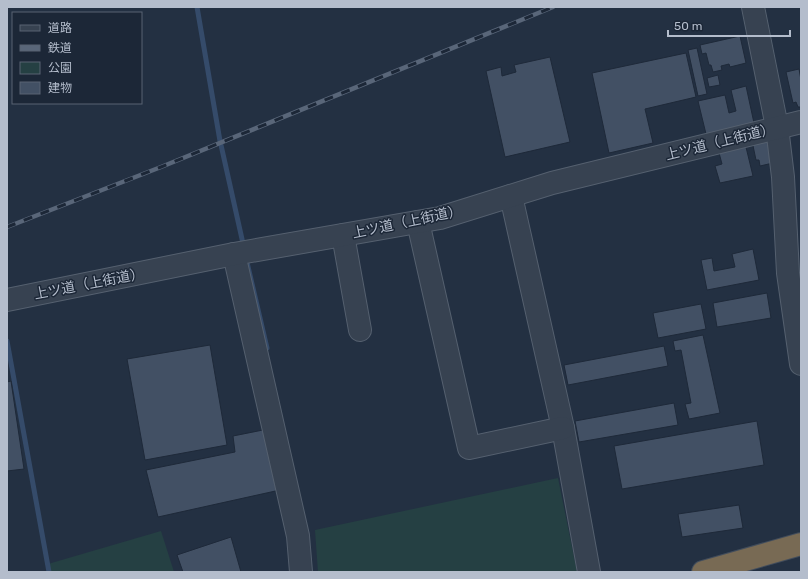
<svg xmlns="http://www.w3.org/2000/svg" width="808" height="579" viewBox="0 0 808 579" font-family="Rubik,'Noto Sans JP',sans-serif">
<rect width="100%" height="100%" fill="#233042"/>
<g fill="#254043">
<polygon points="558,478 577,572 318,572 315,530"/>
<polygon points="161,531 174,572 50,572 48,564"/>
</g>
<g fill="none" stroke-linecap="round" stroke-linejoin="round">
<g stroke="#354b6a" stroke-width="5">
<polyline points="197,7 220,141"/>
<polyline points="221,145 244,248"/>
<polyline points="246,258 267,348"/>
<polyline points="7,341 49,572"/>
</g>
</g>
<g fill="#425064" stroke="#1e2939">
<polygon points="740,36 746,63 730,67 729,64 721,66 722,70 713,72 711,65 709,65 706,53 702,54 700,45"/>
<polygon points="697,48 707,94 698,96 688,50"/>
<polygon points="686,53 696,97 645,109 653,143 609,153 592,73"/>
<polygon points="550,57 570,142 505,157 486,71 501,67 502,76 516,72 514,65"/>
<polygon points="799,69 801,80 801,107 798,107 796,102 793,103 786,72"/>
<polygon points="718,75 720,85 709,87 707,78"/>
<polygon points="746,86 754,123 706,134 698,101 725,95 729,113 736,111 731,90"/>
<polygon points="768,138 773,163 760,166 759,160 756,160 752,141"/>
<polygon points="745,143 753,176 720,183 715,166 722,164 718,149"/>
<polygon points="753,249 759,280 707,290 701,260 712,258 714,271 735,267 732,254"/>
<polygon points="767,293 771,318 717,327 713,303"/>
<polygon points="701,304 706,329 658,338 653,313"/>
<polygon points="703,335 720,413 689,419 685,404 691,403 681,350 675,351 673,341"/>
<polygon points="210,345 227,445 145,460 127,359"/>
<polygon points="664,346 668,366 568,385 564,365"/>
<polygon points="11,381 24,469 7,471 7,382"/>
<polygon points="674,403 678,425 579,442 575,421"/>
<polygon points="757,421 764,465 622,489 614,446"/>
<polygon points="268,429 280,490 158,517 146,470 235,452 233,436"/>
<polygon points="739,505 743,528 682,537 678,514"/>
<polygon points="231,537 241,572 183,572 177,555"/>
</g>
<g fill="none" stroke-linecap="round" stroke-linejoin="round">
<g stroke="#55606f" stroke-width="24">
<g id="minor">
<polyline points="753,7 777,127 783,177 788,273 801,364"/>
<polyline points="511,196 563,428 589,572"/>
<polyline points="418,222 469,448 563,428"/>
<polyline points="343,235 360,330"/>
<polyline points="234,254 298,536 301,572"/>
<polyline points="7,300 234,254 440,218 552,183 801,122"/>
</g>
</g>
<g stroke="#424d5c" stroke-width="24">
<polyline id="highway" points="703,572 801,544"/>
</g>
<use href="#minor" stroke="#374251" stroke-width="22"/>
<use href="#highway" stroke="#786a54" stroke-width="22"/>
<g stroke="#596679" stroke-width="4.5">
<polyline id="rail" points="7,227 161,167 553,7"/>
</g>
<use href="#rail" stroke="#1c2737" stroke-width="3" stroke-dasharray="9" stroke-linecap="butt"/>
</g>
<g text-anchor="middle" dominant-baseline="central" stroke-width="3" stroke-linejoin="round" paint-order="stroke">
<g font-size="14" fill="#b4bdcc" stroke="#1c2737">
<text transform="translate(720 142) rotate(-14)">上ツ道（上街道）</text>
<text transform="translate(407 222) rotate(-12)">上ツ道（上街道）</text>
<text transform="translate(89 284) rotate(-11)">上ツ道（上街道）</text>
</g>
</g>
<rect width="808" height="579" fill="none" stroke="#b4bdcc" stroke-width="16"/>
<rect x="12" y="12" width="130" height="92" fill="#1c2737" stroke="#596373"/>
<rect x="20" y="25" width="20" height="6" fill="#374251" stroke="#596373"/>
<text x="48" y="32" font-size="12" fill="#b4bdcc">道路</text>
<rect x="20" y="45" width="20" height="6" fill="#596679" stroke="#596373"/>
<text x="48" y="52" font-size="12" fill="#b4bdcc">鉄道</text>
<rect x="20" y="62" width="20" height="12" fill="#254043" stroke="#596373"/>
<text x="48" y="72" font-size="12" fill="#b4bdcc">公園</text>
<rect x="20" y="82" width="20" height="12" fill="#425064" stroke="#596373"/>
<text x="48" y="92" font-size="12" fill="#b4bdcc">建物</text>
<path d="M668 30v6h122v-6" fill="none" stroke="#b4bdcc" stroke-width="2"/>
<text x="674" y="30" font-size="12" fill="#b4bdcc" stroke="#1c2737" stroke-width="3" paint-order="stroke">50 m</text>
</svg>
